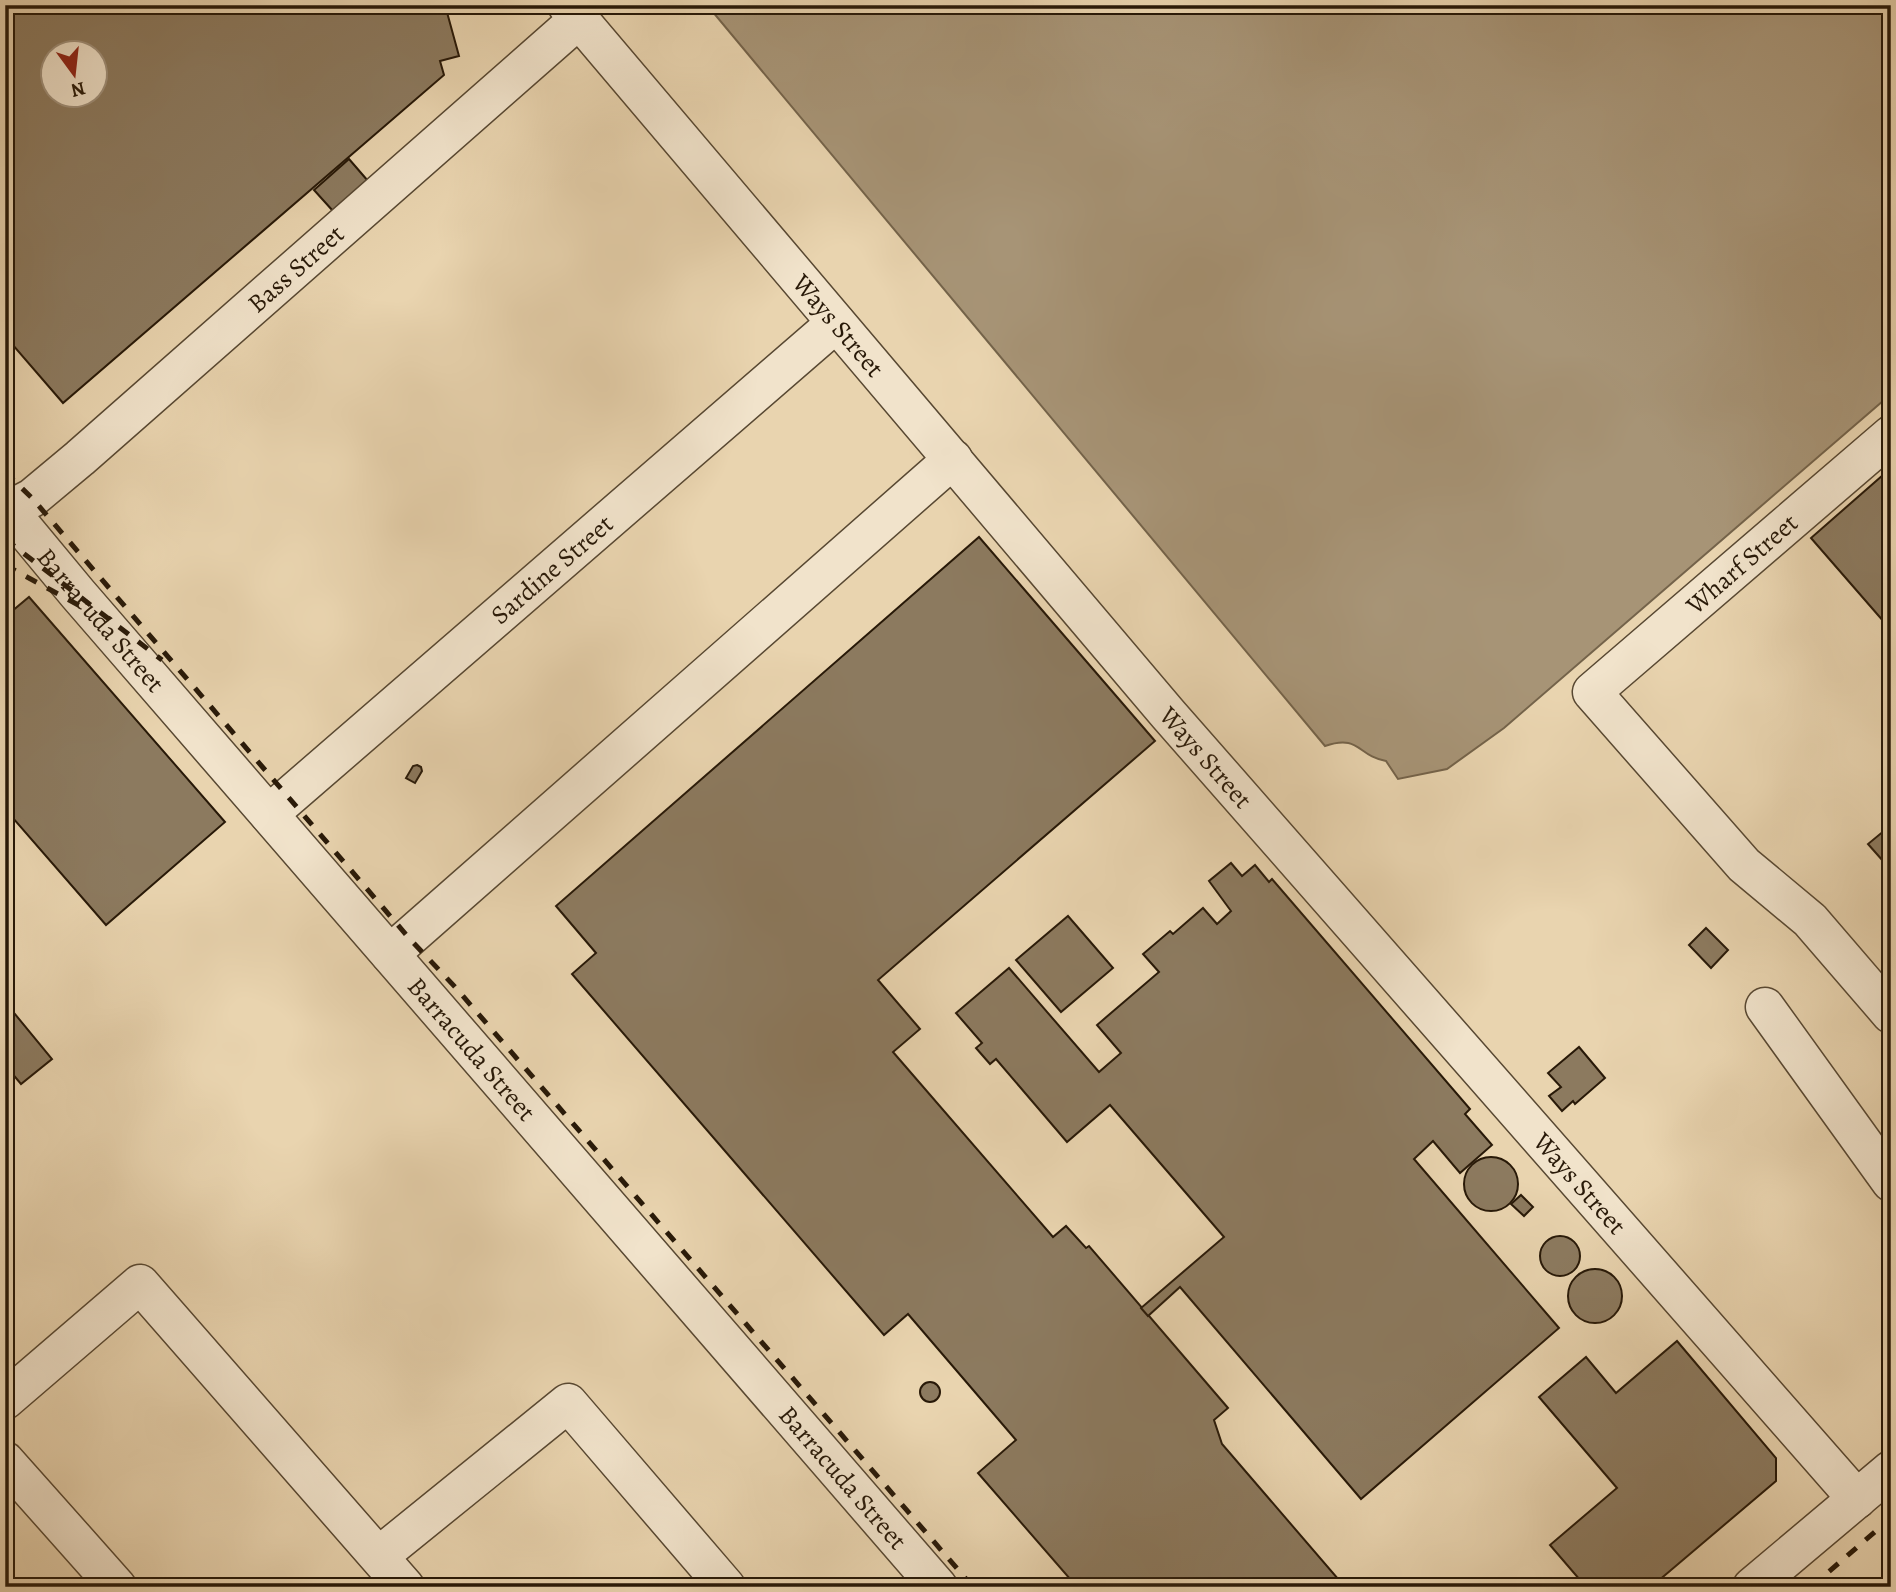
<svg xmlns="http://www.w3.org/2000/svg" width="1896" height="1592" viewBox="0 0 1896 1592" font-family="Alegreya,serif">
<rect width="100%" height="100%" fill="#e9d4af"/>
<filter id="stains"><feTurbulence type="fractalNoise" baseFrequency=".00286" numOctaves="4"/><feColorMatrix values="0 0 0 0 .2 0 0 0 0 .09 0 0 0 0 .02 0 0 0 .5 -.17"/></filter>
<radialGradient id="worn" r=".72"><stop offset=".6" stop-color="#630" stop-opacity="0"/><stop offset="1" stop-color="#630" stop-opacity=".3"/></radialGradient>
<path fill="#a79476" stroke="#74634a" stroke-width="2" d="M 707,5 L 1891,5 L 1891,394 L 1504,728 L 1447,769 L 1398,779 L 1386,761 C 1357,756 1360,734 1325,746 Z"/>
<g fill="#8c7a5f" stroke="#281908" stroke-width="2" fill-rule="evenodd">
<path d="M 5,5 L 445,5 L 459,56 L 440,61 L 444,75 L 63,403 L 5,336 ZM 52,52 L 94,52 L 94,94 L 52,94 Z"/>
<polygon points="349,159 368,181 333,211 314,190"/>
<polygon points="1891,468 1891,630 1811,538"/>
<polygon points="979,537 1155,741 878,980 920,1029 893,1052 1053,1237 1066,1226 1086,1248 1089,1246 1228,1408 1214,1420 1222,1444 1345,1587 1077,1587 978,1473 1016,1440 908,1314 884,1335 572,974 596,953 556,906"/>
<polygon points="29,597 225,822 106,925 5,809 5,617"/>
<polygon points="417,765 421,767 422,771 415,783 406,778 413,766"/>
<polygon points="1891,825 1891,870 1868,844"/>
<polygon points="1231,863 1242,876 1255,865 1269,882 1272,879 1470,1109 1465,1114 1492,1145 1460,1173 1433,1141 1414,1159 1559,1328 1361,1499 1180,1287 1148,1316 1141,1308 1224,1237 1110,1105 1067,1142 996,1059 990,1064 976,1048 982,1043 956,1013 1009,968 1099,1072 1121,1053 1097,1025 1159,972 1143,954 1170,931 1173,934 1203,908 1217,924 1231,911 1209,881"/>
<polygon points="1068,916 1113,968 1061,1012 1016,960"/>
<polygon points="1706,928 1728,950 1711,968 1689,945"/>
<polygon points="5,1002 52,1059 21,1084 5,1065"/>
<polygon points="1579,1047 1605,1078 1575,1104 1573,1101 1562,1111 1549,1096 1561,1087 1548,1073"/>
<circle cx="1491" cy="1184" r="27"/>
<polygon points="1521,1195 1533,1207 1524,1216 1511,1204"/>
<circle cx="1560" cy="1256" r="20"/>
<circle cx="1595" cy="1296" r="27"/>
<polygon points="1677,1341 1776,1458 1776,1481 1651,1587 1586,1587 1550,1545 1617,1488 1539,1397 1586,1357 1616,1393"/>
<circle cx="930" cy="1392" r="10"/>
</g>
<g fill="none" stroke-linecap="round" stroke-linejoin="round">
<g stroke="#584832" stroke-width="41">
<g id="minor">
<path id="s1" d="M 567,5 L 1168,714 L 1857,1499"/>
<polyline points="1891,435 1592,692 1744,865 1810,920 1891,1014"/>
<path id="s2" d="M 5,506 L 78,594 L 938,1587"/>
<path id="s3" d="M 5,512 L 32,498 L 80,458 L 579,19"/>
<path id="s4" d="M 269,814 L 836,323"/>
<polyline points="390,954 953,459"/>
<polyline points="1765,1007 1891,1182"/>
<polyline points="5,1400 140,1284 405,1587"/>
<polyline points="5,1461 117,1587"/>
<polyline points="379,1556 568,1403 726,1587"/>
<polyline points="1752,1587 1891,1470"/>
</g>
</g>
<use href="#minor" stroke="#f1e3cb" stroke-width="38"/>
<g stroke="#281908" stroke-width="5" stroke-dasharray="12 12" stroke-linecap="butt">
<polyline points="5,472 32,498 409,938 456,988 973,1587"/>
<polyline points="5,539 162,660"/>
<polyline points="5,565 82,607"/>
<polyline points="1811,1587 1891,1518"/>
</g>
</g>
<g text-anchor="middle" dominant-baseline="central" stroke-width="5" stroke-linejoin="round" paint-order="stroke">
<g font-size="26" fill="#281908" stroke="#f1e3cb">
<text stroke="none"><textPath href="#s3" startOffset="380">Bass Street</textPath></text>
<text stroke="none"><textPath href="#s1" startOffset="420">Ways Street</textPath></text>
<text transform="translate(1742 564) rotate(-41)">Wharf Street</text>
<text stroke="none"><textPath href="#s4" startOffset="374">Sardine Street</textPath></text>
<text stroke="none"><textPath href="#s2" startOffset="149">Barracuda Street</textPath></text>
<text stroke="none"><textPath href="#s1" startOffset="987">Ways Street</textPath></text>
<text stroke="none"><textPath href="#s2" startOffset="716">Barracuda Street</textPath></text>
<text stroke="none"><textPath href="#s1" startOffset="1554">Ways Street</textPath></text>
<text stroke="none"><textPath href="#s2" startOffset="1283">Barracuda Street</textPath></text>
</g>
</g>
<rect width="1896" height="1592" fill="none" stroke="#e9d4af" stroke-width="28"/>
<rect x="7" y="7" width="1882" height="1578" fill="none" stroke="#281908" stroke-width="3.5"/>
<rect x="14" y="14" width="1868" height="1564" fill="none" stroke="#281908" stroke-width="2"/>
<g transform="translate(74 74) rotate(165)"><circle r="33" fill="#f1e3cb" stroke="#a1927d" stroke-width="2"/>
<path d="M0-5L12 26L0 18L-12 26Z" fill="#8f2418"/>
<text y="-10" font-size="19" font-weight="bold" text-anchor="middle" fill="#281908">N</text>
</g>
<rect width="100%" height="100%" filter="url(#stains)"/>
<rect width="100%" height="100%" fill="url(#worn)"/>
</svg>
